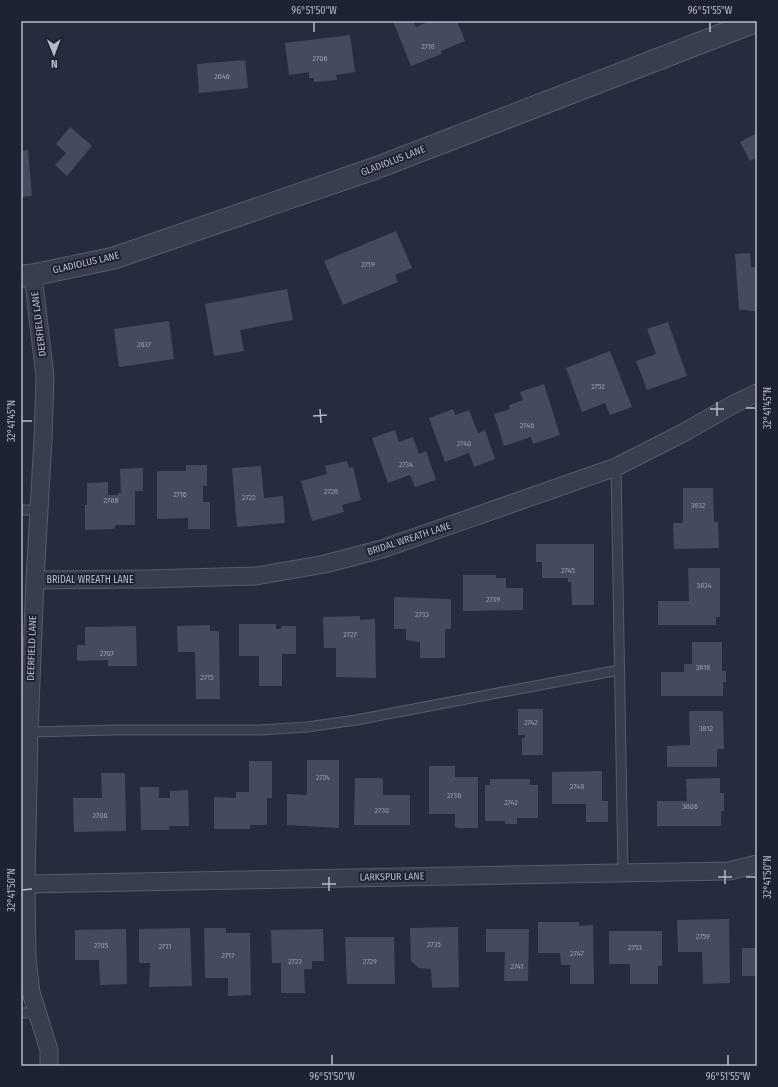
<svg xmlns="http://www.w3.org/2000/svg" width="778" height="1087" viewBox="0 0 778 1087" font-family="'Fira Sans Condensed',sans-serif">
<rect width="100%" height="100%" fill="#252c3e"/>
<g fill="#444b5f">
<polygon points="393,21 413,21 416,27 430,21 457,21 465,41 441,51 442,54 411,66"/>
<polygon points="350,35 355,72 336,75 337,80 314,82 314,78 309,78 309,72 289,75 285,43"/>
<polygon points="245,60 248,88 199,93 197,64"/>
<polygon points="70,127 92,146 67,176 55,165 66,153 56,144"/>
<polygon points="757,133 757,157 750,161 740,142"/>
<polygon points="28,150 32,196 21,197 21,151"/>
<polygon points="396,231 412,268 395,275 398,282 343,305 324,261"/>
<polygon points="750,253 751,267 757,267 757,311 749,311 748,310 739,310 735,254"/>
<polygon points="287,289 293,320 240,330 244,351 214,356 205,304"/>
<polygon points="169,321 174,359 119,367 114,329"/>
<polygon points="668,322 687,376 647,390 636,361 656,354 647,329"/>
<polygon points="610,351 632,407 610,415 605,403 582,412 566,368"/>
<polygon points="544,384 560,435 533,444 531,437 504,446 494,414 510,409 509,405 523,400 520,392"/>
<polygon points="453,409 455,415 469,410 478,433 485,430 495,459 474,467 469,453 445,462 429,418"/>
<polygon points="395,430 399,442 413,437 419,454 426,451 436,480 415,487 410,475 388,483 372,438"/>
<polygon points="347,461 349,468 353,467 361,500 342,505 344,512 312,521 301,481 327,474 325,466"/>
<polygon points="186,465 207,465 207,486 203,486 203,502 210,502 210,529 188,529 188,518 157,519 157,471 186,471"/>
<polygon points="261,466 264,498 283,496 285,523 237,527 232,468"/>
<polygon points="143,468 143,491 135,491 135,525 115,525 115,529 85,530 85,505 87,505 87,483 108,482 108,495 118,495 118,493 121,493 120,469"/>
<polygon points="683,488 713,488 714,522 718,522 719,548 674,549 673,523 683,523"/>
<polygon points="536,544 594,544 594,605 572,605 571,582 568,582 568,578 542,578 542,562 536,562"/>
<polygon points="688,568 720,568 720,617 716,617 716,625 658,625 658,601 689,601"/>
<polygon points="463,575 496,575 496,578 506,578 506,588 523,588 523,610 463,611"/>
<polygon points="394,597 451,599 451,629 445,629 445,658 420,658 420,642 406,640 406,629 394,629"/>
<polygon points="360,616 360,620 375,619 376,678 336,677 336,648 324,648 323,617"/>
<polygon points="239,624 276,624 276,629 281,629 281,626 296,626 296,654 282,654 282,686 259,686 259,656 239,656"/>
<polygon points="210,625 210,631 219,631 220,699 196,699 195,652 178,652 177,626"/>
<polygon points="136,626 137,666 108,666 108,660 77,661 77,645 85,645 85,627"/>
<polygon points="692,642 722,642 722,671 726,671 726,682 723,682 723,696 661,696 661,672 684,672 684,664 692,664"/>
<polygon points="518,709 543,709 543,755 522,755 522,738 525,738 525,735 518,735"/>
<polygon points="689,711 723,711 724,749 717,749 717,767 667,767 667,746 690,745"/>
<polygon points="307,760 339,760 339,828 287,825 287,794 307,795"/>
<polygon points="249,761 272,761 272,798 267,798 267,825 250,825 250,829 214,829 214,797 236,798 236,792 249,792"/>
<polygon points="429,766 455,766 455,777 478,777 478,828 458,828 455,827 455,814 429,814"/>
<polygon points="602,771 602,801 608,801 608,822 586,822 586,804 552,804 552,772"/>
<polygon points="101,773 125,773 126,831 74,832 73,798 102,798"/>
<polygon points="355,778 383,778 383,795 410,795 410,825 354,825"/>
<polygon points="720,778 720,793 724,793 724,811 721,811 721,826 657,826 657,801 687,801 686,779"/>
<polygon points="490,779 530,779 530,785 538,785 538,818 517,818 517,824 505,824 505,821 485,821 485,785 490,785"/>
<polygon points="140,787 159,787 159,798 170,798 170,791 188,790 189,826 169,826 169,830 141,830"/>
<polygon points="729,919 730,983 703,984 702,952 678,952 677,920"/>
<polygon points="538,922 579,922 579,926 593,925 594,984 570,984 570,965 561,965 560,953 538,953"/>
<polygon points="458,927 459,987 432,988 431,969 419,968 411,961 410,928"/>
<polygon points="190,928 192,986 149,987 150,963 139,963 139,929"/>
<polygon points="204,928 226,928 226,933 250,933 251,995 228,996 228,978 205,978"/>
<polygon points="126,929 127,984 100,985 99,960 75,960 75,930"/>
<polygon points="323,929 324,961 312,961 312,969 304,969 305,993 281,993 281,963 272,963 271,930"/>
<polygon points="486,929 529,929 528,981 504,981 505,952 486,952"/>
<polygon points="609,931 662,931 662,966 658,966 658,984 630,984 630,964 609,964"/>
<polygon points="345,937 394,937 395,984 347,984"/>
<rect x="742" y="948" width="15" height="28"/>
</g>
<g fill="none" stroke-linecap="round" stroke-linejoin="round">
<g stroke="#575c6c" stroke-width="11">
<g id="service">
<polyline points="616,467 623,872"/>
<polyline points="21,510 39,510"/>
<polyline points="29,732 114,730 260,730 307,727 356,720 619,670"/>
<polyline points="21,1013 37,1013"/>
</g>
</g>
<g stroke="#575c6c" stroke-width="19">
<g id="minor">
<polyline points="33,275 45,377 43,439 35,580 29,732 26,884 27,958 31,992 49,1050 49,1066"/>
<polyline points="35,580 147,579 256,576 325,564 382,549 616,467 683,433 734,404 757,393"/>
<polyline points="26,884 729,871 757,864"/>
</g>
</g>
<g stroke="#575c6c" stroke-width="23">
<polyline id="tertiary" points="21,276 33,275 114,258 376,168 757,21"/>
</g>
<use href="#service" stroke="#393e4e" stroke-width="9"/>
<use href="#minor" stroke="#393e4e" stroke-width="17"/>
<use href="#tertiary" stroke="#393e4e" stroke-width="21"/>
</g>
<path fill="none" stroke="#b5b9c9" stroke-width="1.5" d="M 314,22 L 314,32M 710,22 L 710,32M 717,402 L 717,416M 746,408 L 756,408M 320,409 L 321,423M 710,409 L 724,409M 313,416 L 327,415M 22,421 L 32,421M 725,870 L 725,884M 329,877 L 329,891M 718,877 L 732,877M 746,877 L 756,877M 322,884 L 336,884M 22,890 L 32,889M 332,1055 L 332,1065M 728,1055 L 728,1065"/>
<g text-anchor="middle" dominant-baseline="central" stroke-width="4" stroke-linejoin="round" paint-order="stroke">
<g font-size="8" fill="#999eae">
<text x="428" y="46">2718</text>
<text x="320" y="58">2706</text>
<text x="222" y="76">2646</text>
<text x="368" y="264">2719</text>
<text x="144" y="344">2637</text>
<text x="598" y="386">2752</text>
<text x="527" y="425">2746</text>
<text x="464" y="443">2740</text>
<text x="406" y="464">2734</text>
<text x="331" y="491">2728</text>
<text x="180" y="494">2716</text>
<text x="249" y="497">2722</text>
<text x="111" y="500">2708</text>
<text x="698" y="505">3832</text>
<text x="568" y="570">2745</text>
<text x="704" y="585">3824</text>
<text x="493" y="599">2739</text>
<text x="422" y="614">2733</text>
<text x="350" y="634">2727</text>
<text x="107" y="653">2707</text>
<text x="703" y="667">3818</text>
<text x="207" y="677">2715</text>
<text x="531" y="722">2742</text>
<text x="706" y="728">3812</text>
<text x="323" y="777">2724</text>
<text x="577" y="786">2748</text>
<text x="454" y="795">2736</text>
<text x="511" y="802">2742</text>
<text x="690" y="806">3806</text>
<text x="382" y="810">2730</text>
<text x="100" y="815">2706</text>
<text x="703" y="936">2759</text>
<text x="434" y="944">2735</text>
<text x="101" y="945">2705</text>
<text x="165" y="946">2711</text>
<text x="635" y="947">2753</text>
<text x="577" y="953">2747</text>
<text x="228" y="955">2717</text>
<text x="295" y="961">2723</text>
<text x="370" y="961">2729</text>
<text x="517" y="966">2741</text>
</g>
<g font-size="10" fill="#b5b9c9" stroke="#1e2333">
<text transform="translate(393 161) rotate(-21)">GLADIOLUS LANE</text>
<text transform="translate(86 263) rotate(-13)">GLADIOLUS LANE</text>
<text transform="translate(39 324) rotate(-97)">DEERFIELD LANE</text>
<text transform="translate(409 539) rotate(-18)">BRIDAL WREATH LANE</text>
<text x="90" y="580">BRIDAL WREATH LANE</text>
<text transform="translate(32 648) rotate(-88)">DEERFIELD LANE</text>
<text transform="translate(392 877) rotate(-1)">LARKSPUR LANE</text>
</g>
</g>
<rect width="778" height="1087" fill="none" stroke="#1e2333" stroke-width="44"/>
<g transform="translate(54 54) rotate(179)" stroke="#1e2333" stroke-width="3" paint-order="stroke">
<path d="M0-3L7 15L0 10L-7 15Z" fill="#b5b9c9"/>
<text y="-6" font-size="11" font-weight="bold" text-anchor="middle" fill="#b5b9c9">N</text>
</g>
<rect x="22" y="22" width="734" height="1043" fill="none" stroke="#b5b9c9" stroke-width="1.5"/>
<g font-size="10" text-anchor="middle" fill="#b5b9c9">
<text x="314" y="14">96°51'50"W</text>
<text x="710" y="14">96°51'55"W</text>
<text transform="translate(767 408) rotate(-90)" y="4">32°41'45"N</text>
<text transform="translate(11 421) rotate(-90)" y="4">32°41'45"N</text>
<text transform="translate(767 877) rotate(-90)" y="4">32°41'50"N</text>
<text transform="translate(11 890) rotate(-90)" y="4">32°41'50"N</text>
<text x="332" y="1080">96°51'50"W</text>
<text x="728" y="1080">96°51'55"W</text>
</g>
</svg>
